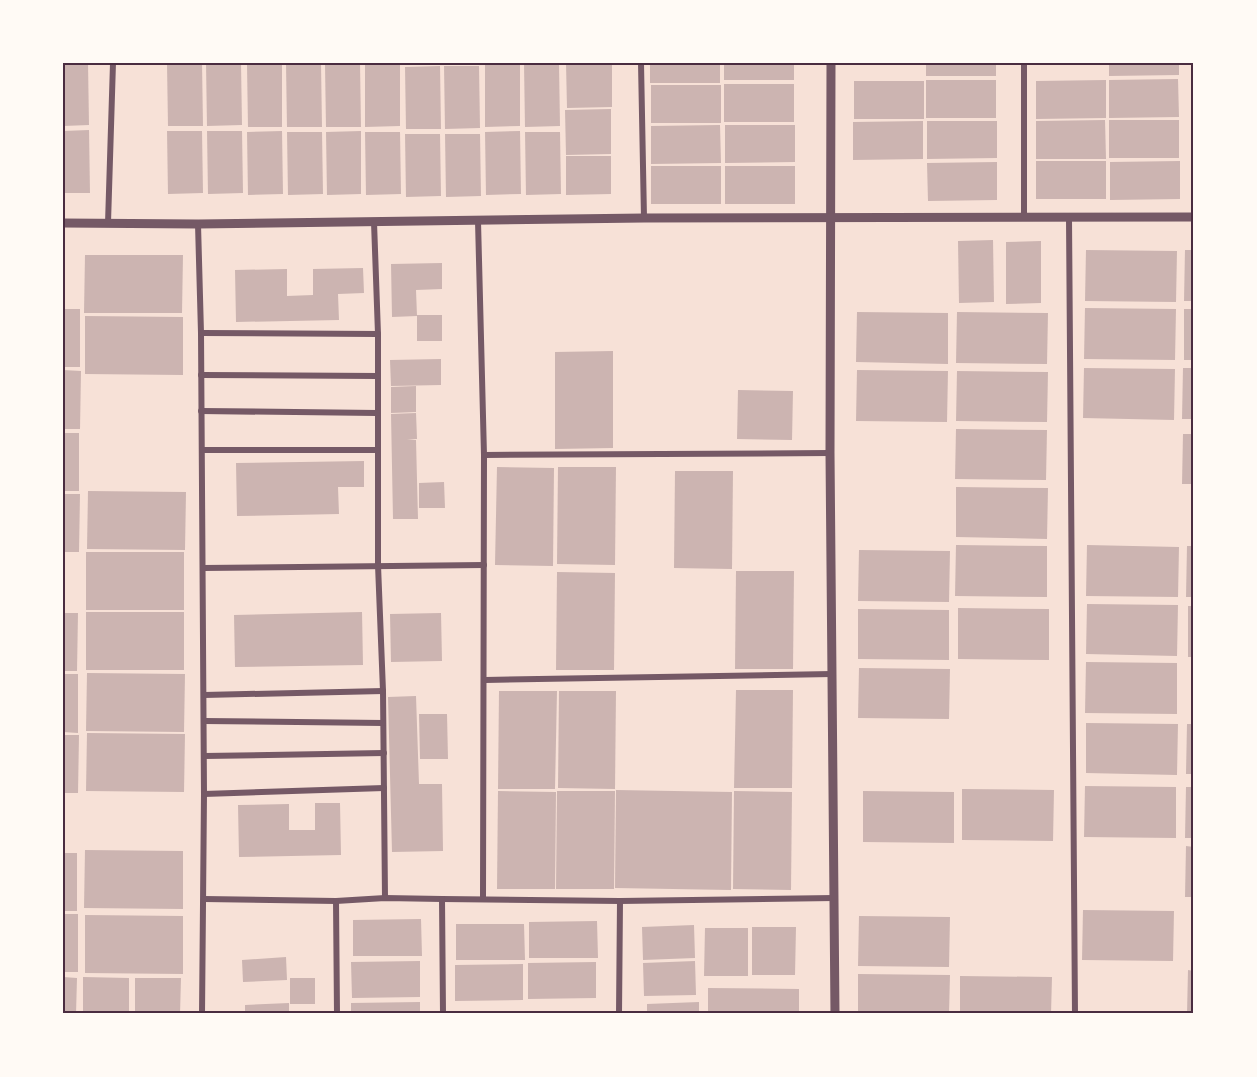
<svg xmlns="http://www.w3.org/2000/svg" width="1257" height="1077" viewBox="0 0 1257 1077" font-family="'Alegreya Sans',sans-serif">
<rect width="100%" height="100%" fill="#f7e1d7"/>
<g fill="#ccb4b1">
<polygon points="63,63 88,63 89,125 63,126"/>
<polygon points="202,63 203,126 168,126 167,64"/>
<polygon points="206,63 241,63 242,125 207,126"/>
<polygon points="566,63 612,63 612,107 567,108"/>
<rect x="650" y="63" width="70" height="20"/>
<rect x="724" y="63" width="70" height="17"/>
<rect x="926" y="63" width="70" height="13"/>
<polygon points="1109,63 1179,63 1179,75 1109,76"/>
<polygon points="282,64 282,127 248,127 247,65"/>
<polygon points="286,64 321,64 322,127 287,127"/>
<polygon points="360,64 361,127 326,127 325,65"/>
<polygon points="365,64 400,64 400,126 365,127"/>
<polygon points="485,64 520,64 520,126 485,127"/>
<polygon points="524,64 559,64 560,126 525,127"/>
<polygon points="440,66 441,129 406,129 405,67"/>
<polygon points="444,66 479,66 480,128 445,129"/>
<polygon points="1178,79 1179,117 1109,118 1109,80"/>
<rect x="926" y="80" width="70" height="38"/>
<polygon points="1106,80 1106,118 1036,119 1036,81"/>
<rect x="854" y="81" width="70" height="38"/>
<rect x="724" y="84" width="70" height="38"/>
<rect x="651" y="85" width="70" height="38"/>
<polygon points="611,109 611,154 566,155 565,110"/>
<polygon points="1105,120 1106,159 1036,159 1036,121"/>
<rect x="1109" y="120" width="70" height="38"/>
<polygon points="923,121 923,159 853,160 853,122"/>
<polygon points="927,121 997,121 997,158 927,159"/>
<polygon points="720,125 721,163 651,164 651,126"/>
<polygon points="725,125 795,125 795,162 725,163"/>
<polygon points="89,130 90,193 63,193 63,131"/>
<polygon points="167,131 202,131 203,193 168,194"/>
<polygon points="207,131 242,131 243,193 208,194"/>
<polygon points="282,131 283,194 248,195 247,132"/>
<polygon points="361,131 361,194 327,195 326,132"/>
<polygon points="520,131 521,194 486,195 485,132"/>
<polygon points="287,132 322,132 323,194 288,195"/>
<polygon points="365,132 400,132 401,194 366,195"/>
<polygon points="525,132 560,132 561,194 526,195"/>
<polygon points="405,134 440,134 441,196 406,197"/>
<polygon points="445,134 480,134 481,196 446,197"/>
<polygon points="566,156 611,156 611,194 566,195"/>
<rect x="1036" y="161" width="70" height="38"/>
<polygon points="1180,161 1180,199 1110,200 1110,162"/>
<polygon points="997,162 997,200 928,201 927,163"/>
<rect x="651" y="166" width="70" height="38"/>
<rect x="725" y="166" width="70" height="38"/>
<polygon points="993,240 994,302 959,303 958,241"/>
<polygon points="1041,241 1041,303 1006,304 1006,242"/>
<polygon points="1086,250 1177,251 1176,302 1085,301"/>
<polygon points="1185,250 1194,250 1194,301 1184,301"/>
<polygon points="85,255 183,255 182,313 84,313"/>
<polygon points="442,263 442,289 416,290 417,316 392,317 391,264"/>
<polygon points="363,268 364,293 338,294 339,320 236,322 235,270 287,269 287,296 313,295 313,269"/>
<polygon points="1085,308 1176,309 1175,360 1084,359"/>
<rect x="63" y="309" width="17" height="58"/>
<rect x="1184" y="309" width="10" height="51"/>
<polygon points="857,312 948,313 948,364 856,362"/>
<polygon points="957,312 1048,313 1047,364 956,363"/>
<rect x="417" y="315" width="25" height="26"/>
<polygon points="85,316 183,317 183,375 85,374"/>
<polygon points="613,351 613,448 555,449 555,352"/>
<polygon points="441,359 441,385 391,386 390,360"/>
<polygon points="1084,368 1175,369 1174,420 1083,418"/>
<polygon points="1183,368 1194,368 1194,419 1182,419"/>
<polygon points="63,370 81,371 80,429 63,429"/>
<polygon points="857,370 948,371 947,422 856,421"/>
<polygon points="957,371 1048,372 1047,422 956,421"/>
<polygon points="416,386 416,412 391,413 391,387"/>
<polygon points="738,390 793,391 792,440 737,439"/>
<polygon points="416,413 417,439 407,439 416,440 418,519 393,519 391,414"/>
<polygon points="956,429 1047,430 1046,480 955,479"/>
<rect x="63" y="433" width="16" height="58"/>
<polygon points="1183,434 1194,434 1194,484 1182,484"/>
<polygon points="364,461 364,487 338,487 339,514 237,516 236,463"/>
<polygon points="497,467 554,468 553,566 495,565"/>
<polygon points="558,467 616,467 615,565 557,564"/>
<polygon points="675,471 733,471 732,569 674,568"/>
<polygon points="444,482 445,508 419,508 419,483"/>
<polygon points="956,487 1048,488 1047,539 956,537"/>
<polygon points="88,491 186,492 185,550 87,549"/>
<polygon points="63,494 80,494 79,552 63,552"/>
<polygon points="956,545 1047,546 1047,597 955,596"/>
<polygon points="1087,545 1179,547 1178,597 1086,596"/>
<polygon points="1187,546 1194,546 1194,597 1186,597"/>
<polygon points="859,550 950,551 949,602 858,601"/>
<rect x="86" y="552" width="98" height="58"/>
<polygon points="736,571 794,571 793,669 735,669"/>
<polygon points="557,572 615,573 614,670 556,670"/>
<polygon points="1087,604 1178,605 1177,656 1086,654"/>
<rect x="1188" y="606" width="6" height="51"/>
<polygon points="958,608 1049,609 1049,660 958,659"/>
<polygon points="858,609 949,610 949,660 858,659"/>
<rect x="86" y="612" width="98" height="58"/>
<polygon points="362,612 363,665 235,667 234,615"/>
<polygon points="63,613 78,613 77,671 63,671"/>
<polygon points="441,613 442,661 391,662 390,614"/>
<polygon points="1086,662 1177,663 1177,714 1085,713"/>
<polygon points="859,668 950,669 949,719 858,718"/>
<polygon points="87,673 185,674 184,732 86,731"/>
<polygon points="63,674 78,674 78,733 63,732"/>
<polygon points="736,690 793,690 792,788 734,788"/>
<polygon points="499,691 557,691 555,789 498,789"/>
<polygon points="559,691 616,691 615,789 558,788"/>
<polygon points="416,696 419,784 442,784 443,851 392,852 388,697"/>
<polygon points="419,714 447,714 448,759 420,759"/>
<polygon points="1086,723 1178,724 1177,775 1086,773"/>
<polygon points="1187,724 1194,724 1194,774 1186,774"/>
<polygon points="87,733 185,734 184,792 86,791"/>
<polygon points="63,735 79,735 78,793 63,793"/>
<polygon points="1085,786 1176,787 1176,838 1084,837"/>
<polygon points="1186,787 1194,787 1194,838 1185,838"/>
<polygon points="962,789 1054,790 1053,841 962,840"/>
<polygon points="616,790 732,792 731,890 615,888"/>
<polygon points="498,791 556,792 555,889 497,889"/>
<polygon points="557,791 615,791 614,889 556,889"/>
<polygon points="734,791 792,792 791,890 733,889"/>
<polygon points="863,791 954,792 954,843 863,842"/>
<polygon points="315,803 340,803 341,855 239,857 238,805 289,804 289,830 315,830"/>
<polygon points="1186,846 1194,847 1194,897 1185,897"/>
<polygon points="85,850 183,851 183,909 84,908"/>
<rect x="63" y="853" width="14" height="58"/>
<polygon points="1083,910 1174,911 1173,961 1082,960"/>
<rect x="63" y="914" width="15" height="58"/>
<polygon points="85,915 183,916 183,974 85,973"/>
<polygon points="859,916 950,917 949,967 858,966"/>
<polygon points="421,919 422,956 353,956 353,920"/>
<polygon points="597,921 598,958 529,958 529,922"/>
<polygon points="456,924 524,924 525,960 456,960"/>
<polygon points="694,925 695,958 643,960 642,927"/>
<polygon points="752,927 796,927 795,975 752,975"/>
<polygon points="705,928 748,928 748,976 704,976"/>
<polygon points="286,957 287,980 243,982 242,960"/>
<polygon points="420,961 420,997 352,998 351,962"/>
<polygon points="695,961 696,995 644,996 643,963"/>
<polygon points="596,962 596,998 528,999 528,963"/>
<polygon points="523,964 523,1000 455,1001 455,965"/>
<polygon points="1188,970 1194,971 1194,1014 1187,1014"/>
<polygon points="858,974 950,975 949,1014 858,1014"/>
<polygon points="960,976 1052,977 1051,1014 960,1014"/>
<polygon points="63,977 77,978 76,1014 63,1014"/>
<polygon points="83,977 129,978 129,1014 83,1014"/>
<polygon points="135,978 181,978 180,1014 135,1014"/>
<rect x="290" y="978" width="25" height="26"/>
<polygon points="708,988 799,989 799,1014 708,1014"/>
<polygon points="420,1002 420,1014 351,1014 351,1003"/>
<polygon points="699,1002 699,1014 647,1014 647,1004"/>
<polygon points="289,1003 289,1014 245,1014 245,1005"/>
</g>
<g fill="none" stroke-linecap="round" stroke-linejoin="round">
<g stroke="#755966" stroke-width="6">
<polyline points="641,63 644,218"/>
<polyline points="1024,63 1024,218"/>
<polyline points="1069,218 1075,1014"/>
<polyline points="478,221 484,455 483,899"/>
<polyline points="374,222 378,334 378,565 383,691 385,898"/>
<polyline points="108,223 113,63"/>
<polyline points="198,224 201,333 204,794 202,1014"/>
<polyline points="201,333 378,334"/>
<polyline points="201,375 378,376"/>
<polyline points="201,411 377,413"/>
<polyline points="202,450 377,450"/>
<polyline points="484,455 830,453"/>
<polyline points="203,568 484,565"/>
<polyline points="485,680 832,674"/>
<polyline points="204,695 383,691"/>
<polyline points="204,721 383,723"/>
<polyline points="204,756 384,753"/>
<polyline points="204,794 384,788"/>
<polyline points="204,899 336,901 385,898 442,899 620,901 834,898"/>
<polyline points="442,899 443,1014"/>
<polyline points="336,901 337,1014"/>
<polyline points="619,1014 620,901"/>
</g>
<g stroke="#755966" stroke-width="9">
<polyline points="831,63 830,453 835,1014"/>
<polyline points="63,223 198,224 644,218 1194,217"/>
</g>
</g>
<rect width="1257" height="1077" fill="none" stroke="#fffaf5" stroke-width="129"/>
<rect x="64" y="64" width="1128" height="948" fill="none" stroke="#4a2c40" stroke-width="2"/>
</svg>
